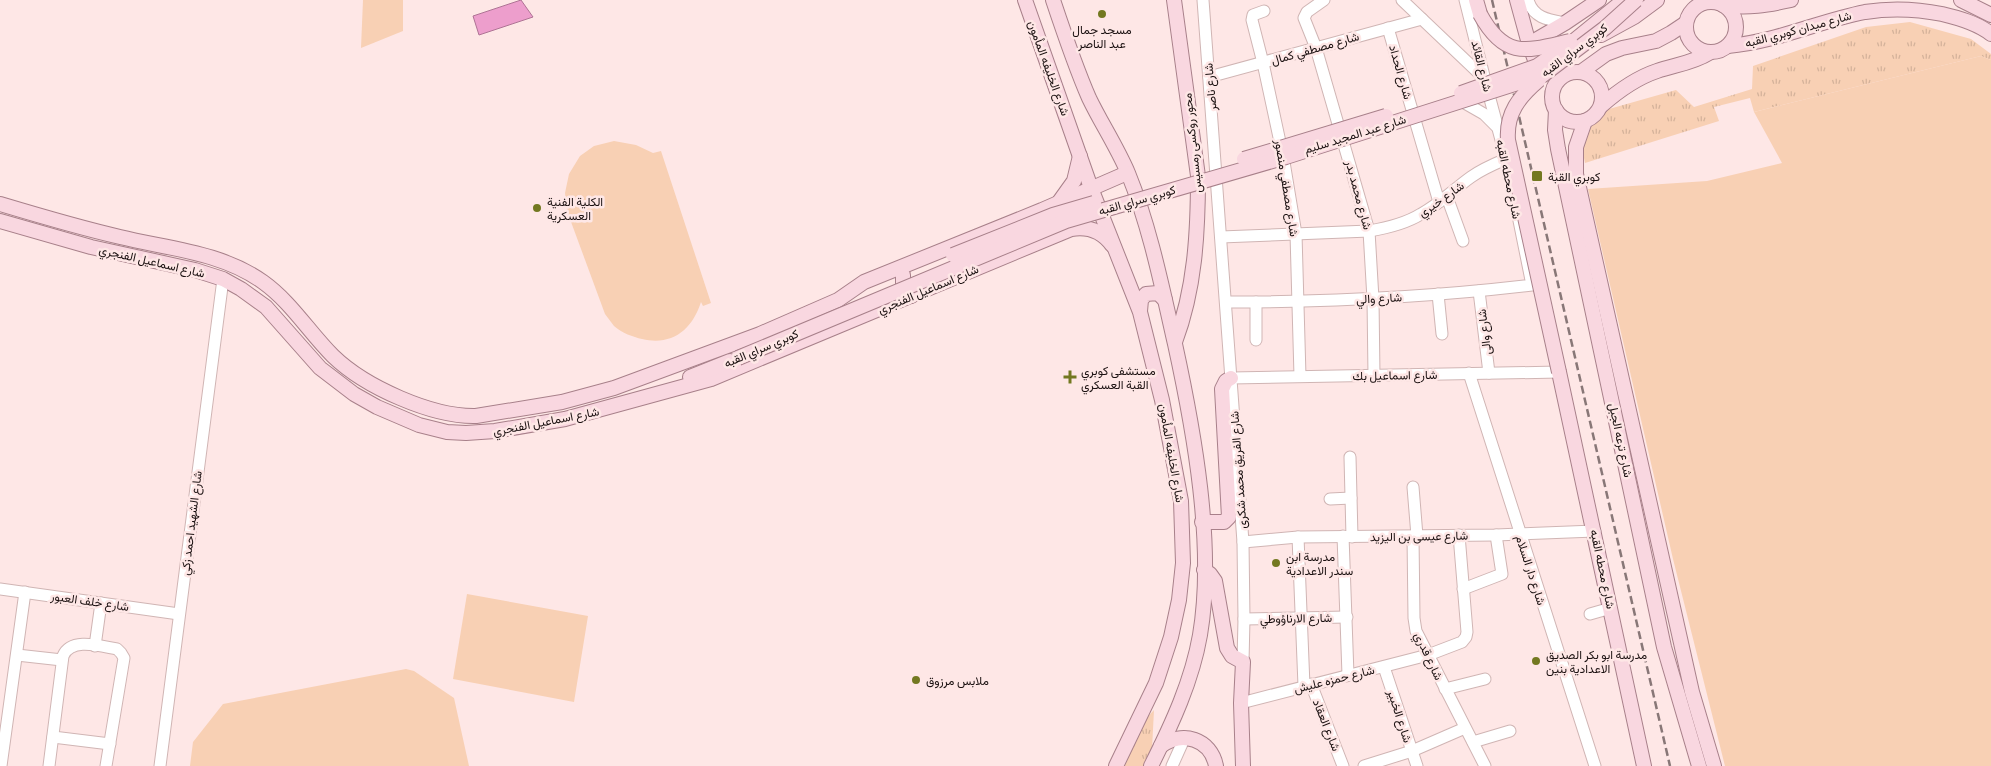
<svg xmlns="http://www.w3.org/2000/svg" width="1991" height="766" viewBox="0 0 1991 766" font-family="'PT Sans Narrow',Vazirmatn,sans-serif">
<defs>
<pattern id="grass-tufts" width="24" height="20" patternUnits="userSpaceOnUse" patternTransform="scale(1.25)"><rect width="24" height="20" fill="#f8d0b4"/><path d="M3 7l-1-3M5 7V3M7 7l1-3M15 17l-1-3M17 17v-4M19 17l1-3" fill="none" stroke="#d4b29a"/></pattern>
</defs>
<rect width="100%" height="100%" fill="#fee7e6"/>
<g fill="url(#grass-tufts)">
<polygon points="1910,22 1971,39 1991,54 1991,60 1981,56 1754,112 1750,98 1714,107 1719,121 1585,163 1579,133 1595,113 1676,90 1694,107 1752,89 1753,66 1866,27"/>
<polygon points="1154,710 1152,749 1144,766 1121,766 1141,724"/>
</g>
<g fill="#f8d0b4">
<polygon points="363,0 403,0 403,31 361,48"/>
<polygon points="1981,56 1991,60 1991,766 1725,766 1673,559 1588,189 1707,181 1782,163 1754,112"/>
<path d="M 614,141 L 636,145 L 653,153 L 661,151 L 711,303 L 703,306 L 701,302 C 692,330 672,346 642,339 C 633,337 622,333 614,326 C 611,322 608,318 605,314 L 567,211 L 565,193 L 569,174 L 580,156 L 594,146 Z"/>
<polygon points="467,594 588,616 574,702 453,679"/>
<polygon points="406,669 414,671 454,698 469,766 190,766 193,742 223,704"/>
</g>
<polygon fill="#ed9ecc" stroke="#ae7394" points="521,0 533,17 479,35 473,16"/>
<g fill="none" stroke-linecap="round" stroke-linejoin="round">
<g stroke="#d0b5b4" stroke-width="13">
<g id="minor">
<polyline points="1203,0 1243,542 1244,619 1243,662"/>
<polyline points="1324,0 1307,12 1304,18 1316,48 1369,231 1373,299 1374,376"/>
<polyline points="1402,0 1484,78"/>
<polyline points="1465,0 1486,84 1504,151"/>
<path d="M 1528,0 C 1533,18 1549,20 1565,23"/>
<polyline points="1264,11 1253,15 1252,20 1263,63 1283,156 1296,234 1300,376"/>
<polyline points="1388,28 1439,202"/>
<polyline points="1209,77 1422,19"/>
<polyline points="1463,102 1484,114 1496,126"/>
<polyline points="1447,197 1463,241"/>
<path d="M 1221,237 L 1369,231 C 1387,228 1405,224 1421,214 C 1440,204 1454,189 1471,177 C 1482,169 1494,164 1506,159"/>
<polyline points="1479,291 1489,373"/>
<polyline points="1438,294 1442,334"/>
<path d="M 1226,302 C 1329,302 1430,297 1532,285 L 1513,191"/>
<polyline points="1256,302 1256,340"/>
<polyline points="1469,373 1595,766"/>
<polyline points="1231,378 1559,372"/>
<polyline points="1350,457 1352,537"/>
<polyline points="1413,487 1417,536"/>
<polyline points="1330,499 1351,498"/>
<polyline points="1343,536 1348,675"/>
<polyline points="1413,536 1414,618 1416,631 1485,766"/>
<polyline points="1298,537 1304,686"/>
<polyline points="1243,542 1298,537 1496,535 1595,531"/>
<polyline points="0,589 179,614"/>
<polyline points="1463,589 1502,574 1496,535"/>
<polyline points="1590,614 1611,608"/>
<polyline points="1244,619 1347,617"/>
<polyline points="95,646 101,603"/>
<polyline points="17,655 62,660"/>
<polyline points="1384,667 1417,766"/>
<polyline points="1311,684 1343,766"/>
<polyline points="1445,689 1485,679"/>
<polyline points="1241,703 1428,655 1462,642 1466,637 1467,632 1459,535"/>
<polyline points="53,737 110,744"/>
<polyline points="1473,742 1510,731"/>
<polyline points="1,766 25,592"/>
<path d="M 49,766 L 63,656 C 71,637 100,646 117,649 L 121,653 L 124,658 L 106,766"/>
<polyline points="160,766 223,279"/>
<polyline points="1172,766 1185,737"/>
<polyline points="1364,766 1412,751 1465,728"/>
</g>
</g>
<g stroke="#a8808a" stroke-width="16">
<g id="major">
<polyline points="1025,0 1091,188 1140,312 1162,400 1181,501 1183,563 1179,600 1171,637 1156,683 1116,766"/>
<path d="M 1053,0 C 1064,33 1075,66 1089,98 C 1101,123 1117,147 1128,173 C 1150,227 1162,287 1175,344 C 1194,431 1215,546 1200,635 C 1192,681 1172,724 1151,766"/>
<path d="M 1174,0 L 1198,176 C 1198,233 1195,289 1175,342"/>
<polyline points="1476,0 1480,14"/>
<polyline points="1517,0 1529,44 1541,76"/>
<polyline points="1961,0 1991,15"/>
<circle cx="1711" cy="27" r="25"/>
<path d="M 1723,5 C 1747,9 1768,5 1791,0"/>
<polyline points="1601,35 1634,17 1657,0"/>
<polyline points="1575,40 1624,0"/>
<polyline points="1529,44 1565,23 1599,0"/>
<path d="M 1728,46 C 1776,42 1819,21 1865,12 C 1890,8 1917,9 1942,14 C 1959,18 1977,23 1991,34"/>
<circle cx="1577" cy="97" r="25"/>
<polyline points="1581,72 1606,54 1622,48 1656,41 1671,33 1686,23"/>
<path d="M 1601,106 C 1618,91 1636,78 1657,71 C 1675,65 1693,63 1709,53"/>
<polyline points="1556,110 1555,130 1558,149 1664,647 1699,766"/>
<polyline points="1585,121 1576,147 1576,174 1692,692 1714,766"/>
<polyline points="1059,202 1074,181 1080,156"/>
<path d="M 0,204 C 40,216 80,228 120,237 C 169,249 221,252 263,282 C 291,302 309,332 333,356 C 365,387 432,417 476,416 L 562,402 L 614,388 L 760,334 L 838,300 L 864,282 L 1042,210 L 1127,173"/>
<path d="M 0,221 L 91,247 L 195,270 L 223,279 L 241,289 L 266,307 L 320,368 L 354,394 L 377,407 L 419,425 L 447,432 L 466,433 L 495,431 L 565,419 L 711,379 L 1071,229 C 1088,226 1102,231 1112,245"/>
<polyline points="903,275 903,287 911,296"/>
<polyline points="1140,311 1141,300 1146,294 1158,293 1165,300"/>
<polyline points="1559,372 1644,766"/>
<polyline points="690,377 730,361"/>
<polyline points="1202,522 1224,522 1229,517 1222,389 1226,381 1231,378"/>
<polyline points="1204,570 1210,574 1215,581 1227,648 1232,656 1243,662 1241,703 1243,766"/>
<path d="M 1161,746 C 1182,730 1211,739 1216,766"/>
</g>
</g>
<use href="#minor" stroke="#fff" stroke-width="11"/>
<use href="#major" stroke="#f9d7e0" stroke-width="14"/>
<polyline stroke="#877" stroke-width="2.5" stroke-dasharray="8 4" stroke-linecap="butt" points="1492,0 1670,766"/>
<g stroke="#a8808a" stroke-width="16" stroke-linecap="butt">
<g id="major-bridge">
<path d="M 1480,14 C 1505,60 1527,51 1570,41"/>
<path d="M 1539,80 C 1519,97 1506,113 1508,140 L 1559,372"/>
<polyline points="1461,93 1537,66 1569,44"/>
<polyline points="1244,159 1386,116"/>
<polyline points="953,255 1053,215 1094,203"/>
<polyline points="738,358 1066,221 1286,157 1543,75 1605,28 1636,0"/>
</g>
</g>
<use href="#major-bridge" stroke="#f9d7e0" stroke-width="14"/>
</g>
<g fill="#737820" stroke="#fee7e6" stroke-width="2">
<circle cx="1102" cy="14" r="5"/>
<rect x="1531" y="170" width="12" height="12" rx="2.5"/>
<circle cx="537" cy="208" r="5"/>
<path d="M1067.5 369.5h5v5h5v5h-5v5h-5v-5h-5v-5h5z"/>
<circle cx="1276" cy="563" r="5"/>
<circle cx="1536" cy="661" r="5"/>
<circle cx="916" cy="680" r="5"/>
</g>
<g text-anchor="middle" dominant-baseline="central" stroke-width="5" stroke-linejoin="round" paint-order="stroke">
<g font-size="12" fill="#1a1010" stroke="#fee7e6" text-anchor="start">
<text x="1102" y="29" text-anchor="middle">مسجد جمال<tspan x="1102" dy="14">عبد الناصر</tspan></text>
<text x="1548" y="176">كوبري القبة</text>
<text x="547" y="201">الكلية الفنية<tspan x="547" dy="14">العسكرية</tspan></text>
<text x="1081" y="370">مستشفى كوبري<tspan x="1081" dy="14">القبة العسكري</tspan></text>
<text x="1286" y="556">مدرسة ابن<tspan x="1286" dy="14">سندر الاعدادية</tspan></text>
<text x="1546" y="654">مدرسة ابو بكر الصديق<tspan x="1546" dy="14">الاعدادية بنين</tspan></text>
<text x="926" y="680">ملابس مرزوق</text>
</g>
<g font-size="12" fill="#1a1010" stroke="#fee7e6">
<text transform="translate(1798 29) rotate(-15)">شارع ميدان كوبري القبه</text>
<text transform="translate(1315 48) rotate(-16)">شارع مصطفي كمال</text>
<text transform="translate(1574 50) rotate(-37)">كوبري سراي القبه</text>
<text transform="translate(1482 66) rotate(76)">شارع القائد</text>
<text transform="translate(1049 68) rotate(70)">شارع الخليفه المأمون</text>
<text transform="translate(1401 72) rotate(74)">شارع الحداد</text>
<text transform="translate(1210 87) rotate(-95)">شارع ناصر</text>
<text transform="translate(1355 134) rotate(-17)">شارع عبد المجيد سليم</text>
<text transform="translate(1192 143) rotate(-96)">محور روكسى رمسيس</text>
<text transform="translate(1509 179) rotate(78)">شارع محطه القبه</text>
<text transform="translate(1287 188) rotate(81)">شارع مصطفي منصور</text>
<text transform="translate(1359 195) rotate(75)">شارع محمد بدر</text>
<text transform="translate(1441 199) rotate(-35)">شارع خيري</text>
<text transform="translate(1137 200) rotate(-16)">كوبري سراي القبه</text>
<text transform="translate(152 261) rotate(13)">شارع اسماعيل الفنجري</text>
<text transform="translate(928 289) rotate(-23)">شارع اسماعيل الفنجري</text>
<text transform="translate(1379 298) rotate(-3)">شارع والي</text>
<text transform="translate(1484 332) rotate(-97)">شارع والى</text>
<text transform="translate(761 348) rotate(-23)">كوبري سراي القبه</text>
<text transform="translate(1395 375) rotate(-1)">شارع اسماعيل بك</text>
<text transform="translate(546 421) rotate(-11)">شارع اسماعيل الفنجري</text>
<text transform="translate(1621 440) rotate(78)">شارع ترعه الجبل</text>
<text transform="translate(1172 453) rotate(80)">شارع الخليفه المأمون</text>
<text transform="translate(1238 470) rotate(-94)">شارع الفريق محمد شكرى</text>
<text transform="translate(191 523) rotate(-83)">شارع الشهيد احمد زكي</text>
<text transform="translate(1419 536) rotate(-1)">شارع عيسى بن اليزيد</text>
<text transform="translate(1603 569) rotate(78)">شارع محطه القبه</text>
<text transform="translate(1531 570) rotate(72)">شارع دار السلام</text>
<text transform="translate(90 601) rotate(8)">شارع خلف العبور</text>
<text transform="translate(1296 618) rotate(-1)">شارع الارناؤوطي</text>
<text transform="translate(1429 656) rotate(65)">شارع قدري</text>
<text transform="translate(1334 679) rotate(-14)">شارع حمزه عليش</text>
<text transform="translate(1400 716) rotate(72)">شارع الخبير</text>
<text transform="translate(1327 725) rotate(68)">شارع العقاد</text>
</g>
</g>
</svg>
